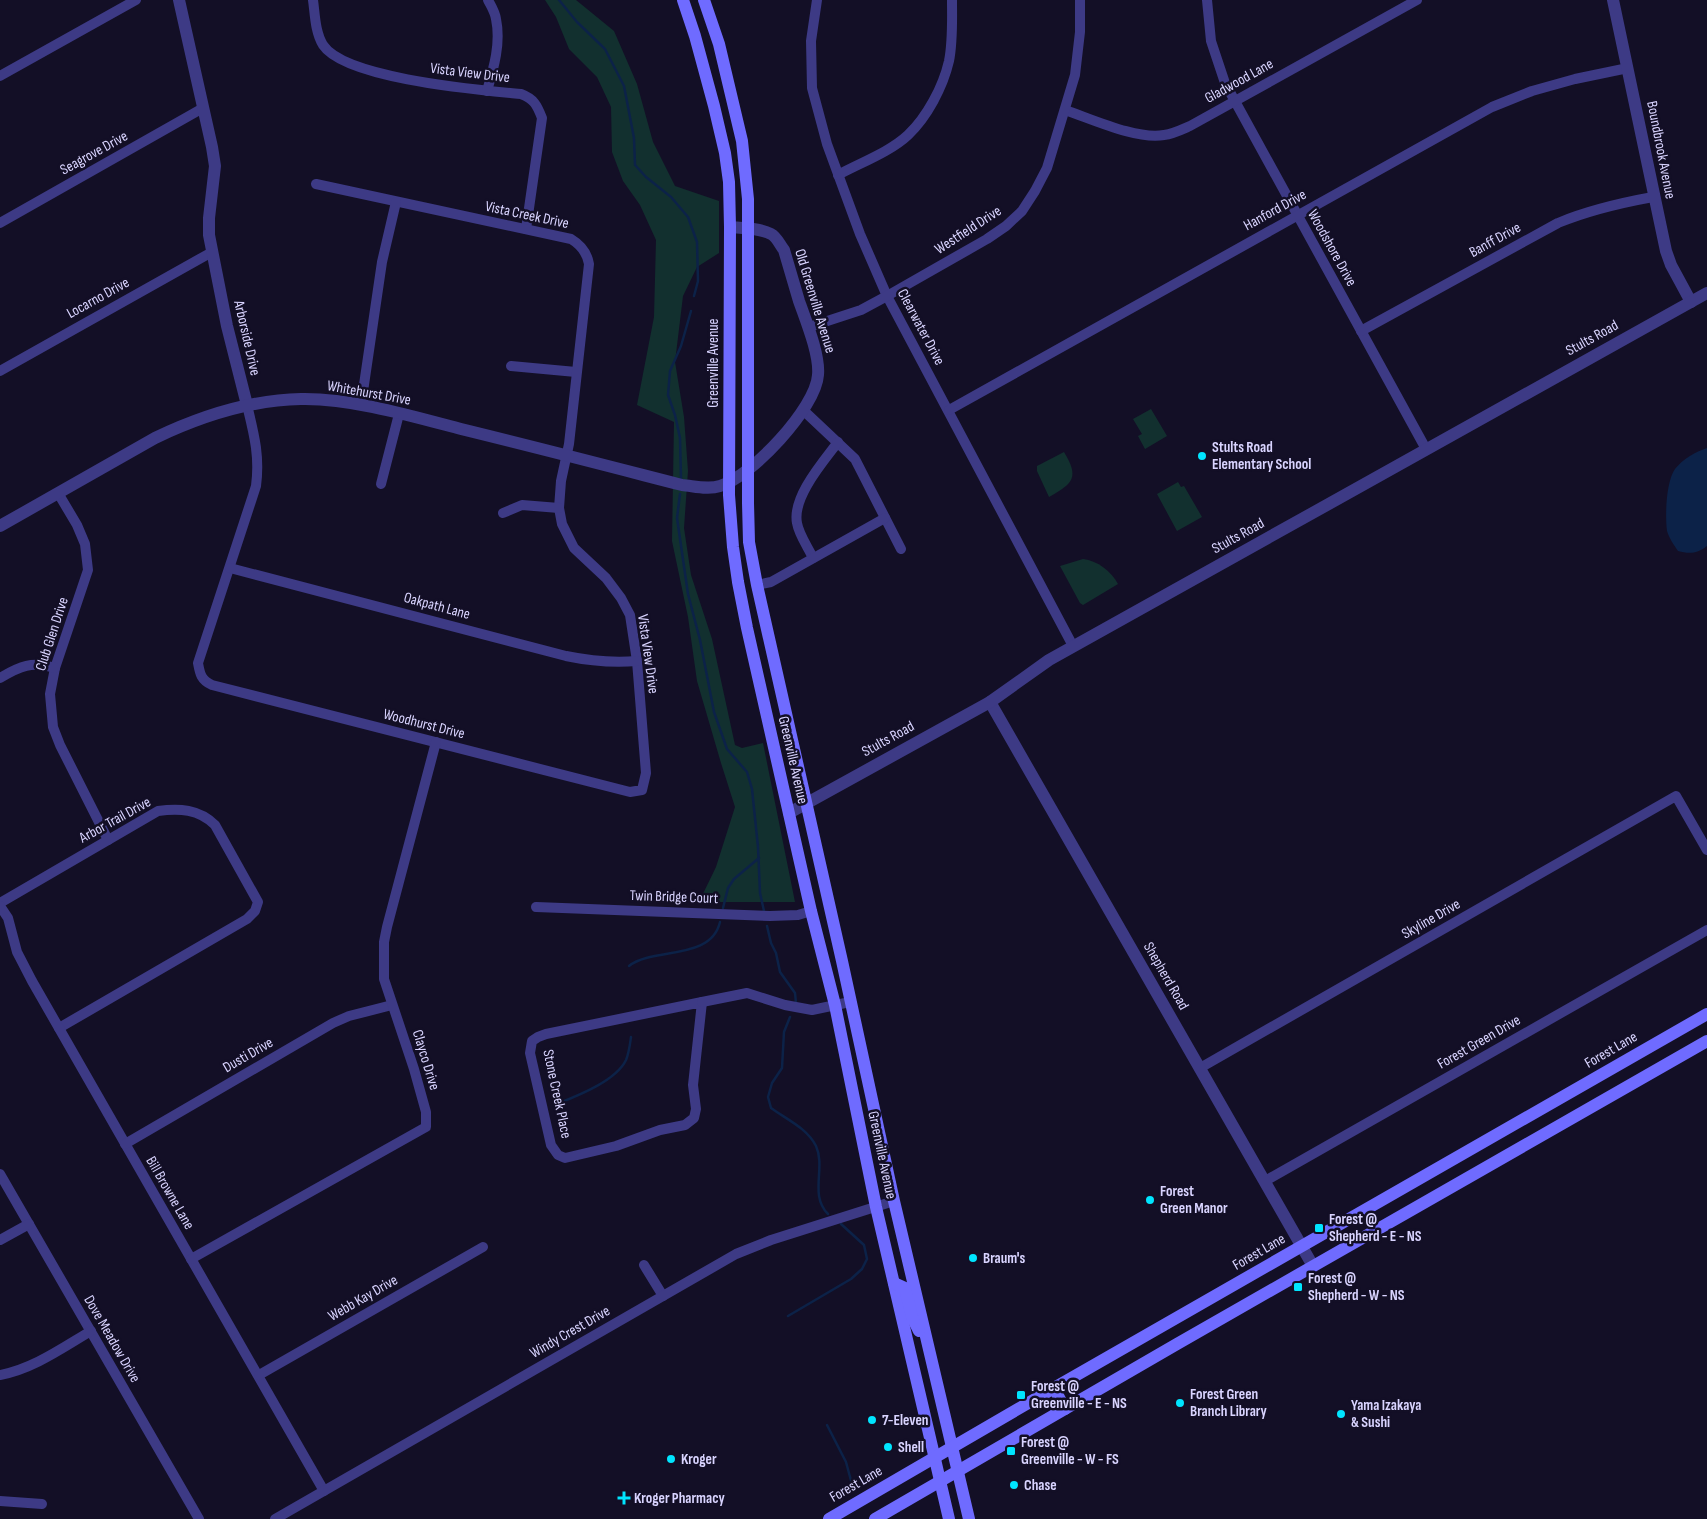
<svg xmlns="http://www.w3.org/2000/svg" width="1707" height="1519" viewBox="0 0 1707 1519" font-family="'Sofia Sans Condensed',sans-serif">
<rect width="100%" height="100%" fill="#130f26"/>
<g fill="#12302f">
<polygon points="545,0 576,0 614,31 637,84 653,142 675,186 719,201 719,253 697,267 683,296 675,362 684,417 688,471 684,528 691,575 712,639 735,745 742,748 763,743 795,902 699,902 716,867 735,807 721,763 697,681 688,617 672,541 674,422 637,405 654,317 656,240 640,205 623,181 612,152 611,107 597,77 569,49 556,17"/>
<polygon points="1151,409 1167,436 1145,449 1138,436 1142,434 1133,419"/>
<path d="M 1064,452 C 1079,477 1074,483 1049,497 L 1037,471 L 1037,466 Z"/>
<polygon points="1178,482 1181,487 1184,486 1202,517 1177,531 1157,494"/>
<path d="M 1083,559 C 1098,561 1111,571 1118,584 L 1083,605 L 1080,603 L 1060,566 Z"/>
</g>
<path fill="#0c2248" d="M 1707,448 L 1707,546 C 1697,554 1689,554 1678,551 C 1674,545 1669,538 1667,531 C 1665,515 1666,482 1675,469 C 1683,459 1695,452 1707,448 Z"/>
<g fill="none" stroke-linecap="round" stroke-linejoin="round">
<g stroke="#0c2248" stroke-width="2.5">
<polyline points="559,0 577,22 605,49 624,86 634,138 635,165 646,177 671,197 688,217 697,242 698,281 694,296"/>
<polyline points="681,478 680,438 675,415 668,395 670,371 681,346 691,311"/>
<polyline points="680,494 677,518 688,594 700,640 714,712 727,749 747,772 752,789 758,847 760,893 764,911"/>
<polyline points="723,908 728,888 734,879 759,858"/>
<polyline points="767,926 771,943 776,953 780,972 795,993 796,1003"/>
<path d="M 629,966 C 653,947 711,961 720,922"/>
<path d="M 790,1017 L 784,1032 L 782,1068 L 772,1083 L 768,1097 L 771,1108 C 786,1119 807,1128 816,1146 C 826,1168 809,1195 828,1214"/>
<path d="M 557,1104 C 577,1096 616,1081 626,1060 C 629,1053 630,1044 631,1037"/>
<polyline points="788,1316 851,1279 862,1269 867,1259 864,1245 841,1224"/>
<polyline points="827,1425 846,1462 853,1488"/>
</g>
<g stroke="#3d3a85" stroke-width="10">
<path d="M 313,0 C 315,14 315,32 323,45 C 345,79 481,90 521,94 C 534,99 537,105 542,118 L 526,229"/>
<polyline points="817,0 811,41 812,88 827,144 860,234 887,296 1073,646"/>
<polyline points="1207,0 1211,41 1225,83 1426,449"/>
<polyline points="0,76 136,0"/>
<path d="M 487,91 C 494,67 501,43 496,19 C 495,12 491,6 488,0"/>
<path d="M 1065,110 C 1092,119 1137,140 1164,135 C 1173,134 1181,130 1190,126 L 1417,0"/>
<path d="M 838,175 C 860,163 890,152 908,135 C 927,117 943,87 949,61 C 953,41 952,20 952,0"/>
<polyline points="0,223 203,108"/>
<polyline points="809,327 861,310 887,296 987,239 1006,226 1022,211 1035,191 1047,168 1075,75 1080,32 1080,0"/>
<path d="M 1361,331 L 1558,223 C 1589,210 1620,203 1653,197"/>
<polyline points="511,366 576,372"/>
<polyline points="0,371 212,252"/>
<path d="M 247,405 C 254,434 260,456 256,486 L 198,663 C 200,674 201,680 212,685 L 630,792 L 642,790 L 646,773 L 637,661 L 630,615 L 621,598 L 606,578 L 574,548 L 562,524 L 559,508 L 561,481 L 569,444 L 589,264 C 587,252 581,245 571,239 L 316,184"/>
<polyline points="361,405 382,262 396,202"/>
<polyline points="803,410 855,459 901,549"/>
<polyline points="949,410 1492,107 1532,91 1575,79 1628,68"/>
<polyline points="381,484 399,414"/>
<polyline points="58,493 77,525 85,544 88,570 55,668 50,694 53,727 60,745 108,840"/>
<polyline points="503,513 522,505 559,508"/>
<path d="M 813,558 C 808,547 799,535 797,523 C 792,497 823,462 838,442"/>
<path d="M 230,568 L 566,656 C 590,661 612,663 637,661"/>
<polyline points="757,585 771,582 885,518"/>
<path d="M 0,678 C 20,666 32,661 55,668"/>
<path d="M 0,903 L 158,811 C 179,808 199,809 215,825 L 258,902 L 255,911 L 247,919 L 59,1028"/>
<polyline points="0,906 8,918 17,952 32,981 324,1491"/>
<polyline points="536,907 770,916 798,915 811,911"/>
<polygon points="702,1002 693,1085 696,1109 694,1118 685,1125 660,1130 616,1146 565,1158 558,1155 551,1145 530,1053 532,1041 538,1037 546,1034"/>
<polyline points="702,1002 747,993 785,1005 812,1010 850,1002"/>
<polyline points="1200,1068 1676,796 1707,850"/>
<polyline points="125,1144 333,1023 349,1016 392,1005"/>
<polyline points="0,1174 199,1519"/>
<polyline points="1265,1181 1707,930"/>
<polyline points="0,1240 29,1224"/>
<polyline points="191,1259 426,1127 426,1112 414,1069 384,979 384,942 387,927 436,742"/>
<polyline points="644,1265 663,1296"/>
<path d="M 0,1375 C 33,1369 62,1348 91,1331"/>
<polyline points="259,1375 483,1247"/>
<polyline points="0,1501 42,1504"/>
<polyline points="275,1519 736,1254 771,1240 894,1201"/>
</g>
<g stroke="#3d3a85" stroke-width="12">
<polyline points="179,0 212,147 215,166 209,218 209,235 227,326 247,405"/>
<polyline points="1613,0 1666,251 1671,265 1691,302"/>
<path d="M 0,526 L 155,438 C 201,416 249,400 301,399 C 351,398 412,416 461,429 C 535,447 608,466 682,485 C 694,486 708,490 720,486 C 751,477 816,408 818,375 C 820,355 806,321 799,301 C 794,284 789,267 784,250 C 780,245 777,237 771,234 C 760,228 743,228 730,227"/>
<polyline points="990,702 1313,1266"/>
<polyline points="789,813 990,702 1049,660 1707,293"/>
</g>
<g stroke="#6f6bff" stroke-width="12">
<polyline points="683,0 695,36 714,106 725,153 729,182 730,227 729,495 733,547 738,582 747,628 811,911 835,1005 876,1207 949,1519"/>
<polyline points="704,0 719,44 742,141 748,199 748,503 749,542 757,585 842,961 894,1201 969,1519"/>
<polyline points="894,1283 905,1288 912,1317 919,1331"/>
<polyline points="1054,1388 1065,1409"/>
<polyline points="829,1519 1054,1388 1707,1014"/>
<polyline points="875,1519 1177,1344 1707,1041"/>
</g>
</g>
<g fill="#00e5ff" stroke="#130f26" stroke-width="2">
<circle cx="1202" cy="456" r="5"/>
<circle cx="1150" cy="1200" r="5"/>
<rect x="1314" y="1223" width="10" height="10" rx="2.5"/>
<circle cx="973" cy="1258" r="5"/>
<rect x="1293" y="1282" width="10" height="10" rx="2.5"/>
<rect x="1016" y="1390" width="10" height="10" rx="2.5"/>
<circle cx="1180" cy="1403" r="5"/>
<circle cx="1341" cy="1414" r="5"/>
<circle cx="872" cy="1420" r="5"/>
<circle cx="888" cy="1447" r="5"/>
<rect x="1006" y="1446" width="10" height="10" rx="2.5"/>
<circle cx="671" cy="1459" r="5"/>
<circle cx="1014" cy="1485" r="5"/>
<path d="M621.5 1490.5h5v5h5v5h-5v5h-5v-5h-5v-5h5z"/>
</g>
<g text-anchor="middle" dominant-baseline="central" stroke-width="5" stroke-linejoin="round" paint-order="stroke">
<g font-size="15" fill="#d9d4ff" stroke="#130f26">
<text transform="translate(470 73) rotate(7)">Vista View Drive</text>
<text transform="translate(1239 81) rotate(-29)">Gladwood Lane</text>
<text transform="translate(1661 150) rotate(79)">Boundbrook Avenue</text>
<text transform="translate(94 153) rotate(-29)">Seagrove Drive</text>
<text transform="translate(1275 210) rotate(-29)">Hanford Drive</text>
<text transform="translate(527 215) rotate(12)">Vista Creek Drive</text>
<text transform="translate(968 230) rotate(-33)">Westfield Drive</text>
<text transform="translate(1495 240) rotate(-29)">Banff Drive</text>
<text transform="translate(1332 248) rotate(61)">Woodshore Drive</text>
<text transform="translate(98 298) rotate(-29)">Locarno Drive</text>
<text transform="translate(815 301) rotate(73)">Old Greenville Avenue</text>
<text transform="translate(921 327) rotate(62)">Clearwater Drive</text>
<text transform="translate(247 338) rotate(77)">Arborside Drive</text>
<text transform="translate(1592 338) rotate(-29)">Stults Road</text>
<text transform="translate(713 363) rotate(-90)">Greenville Avenue</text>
<text transform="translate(369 393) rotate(10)">Whitehurst Drive</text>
<text transform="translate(1238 536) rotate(-29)">Stults Road</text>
<text transform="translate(437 606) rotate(15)">Oakpath Lane</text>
<text transform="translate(52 634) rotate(-72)">Club Glen Drive</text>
<text transform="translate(648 654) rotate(82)">Vista View Drive</text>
<text transform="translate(424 724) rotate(14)">Woodhurst Drive</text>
<text transform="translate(888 739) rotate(-29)">Stults Road</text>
<text transform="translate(793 760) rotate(77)">Greenville Avenue</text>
<text transform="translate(115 820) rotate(-29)">Arbor Trail Drive</text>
<text transform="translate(674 897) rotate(2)">Twin Bridge Court</text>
<text transform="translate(1431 919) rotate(-30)">Skyline Drive</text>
<text transform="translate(1166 976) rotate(60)">Shepherd Road</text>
<text transform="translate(1479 1042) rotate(-30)">Forest Green Drive</text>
<text transform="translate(1611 1050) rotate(-30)">Forest Lane</text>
<text transform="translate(248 1055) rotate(-30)">Dusti Drive</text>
<text transform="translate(426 1060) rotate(73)">Clayco Drive</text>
<text transform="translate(557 1094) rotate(78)">Stone Creek Place</text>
<text transform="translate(882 1155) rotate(78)">Greenville Avenue</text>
<text transform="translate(170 1193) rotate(60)">Bill Browne Lane</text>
<text transform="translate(1259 1252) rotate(-30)">Forest Lane</text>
<text transform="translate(363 1298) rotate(-30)">Webb Kay Drive</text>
<text transform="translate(570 1332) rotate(-30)">Windy Crest Drive</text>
<text transform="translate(112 1339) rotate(60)">Dove Meadow Drive</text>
<text transform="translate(856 1484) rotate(-30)">Forest Lane</text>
</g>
<g font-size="15" font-weight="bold" fill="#d9d4ff" stroke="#130f26" text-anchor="start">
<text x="1212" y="447">Stults Road<tspan x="1212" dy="17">Elementary School</tspan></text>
<text x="1160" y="1191">Forest<tspan x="1160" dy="17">Green Manor</tspan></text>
<text x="1329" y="1219">Forest @<tspan x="1329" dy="17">Shepherd - E - NS</tspan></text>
<text x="983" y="1258">Braum's</text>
<text x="1308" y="1278">Forest @<tspan x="1308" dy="17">Shepherd - W - NS</tspan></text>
<text x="1031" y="1386">Forest @<tspan x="1031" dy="17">Greenville - E - NS</tspan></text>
<text x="1190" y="1394">Forest Green<tspan x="1190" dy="17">Branch Library</tspan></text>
<text x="1351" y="1405">Yama Izakaya<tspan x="1351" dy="17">&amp; Sushi</tspan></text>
<text x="882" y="1420">7-Eleven</text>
<text x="1021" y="1442">Forest @<tspan x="1021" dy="17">Greenville - W - FS</tspan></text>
<text x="898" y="1447">Shell</text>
<text x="681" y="1459">Kroger</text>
<text x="1024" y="1485">Chase</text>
<text x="634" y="1498">Kroger Pharmacy</text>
</g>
</g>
</svg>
